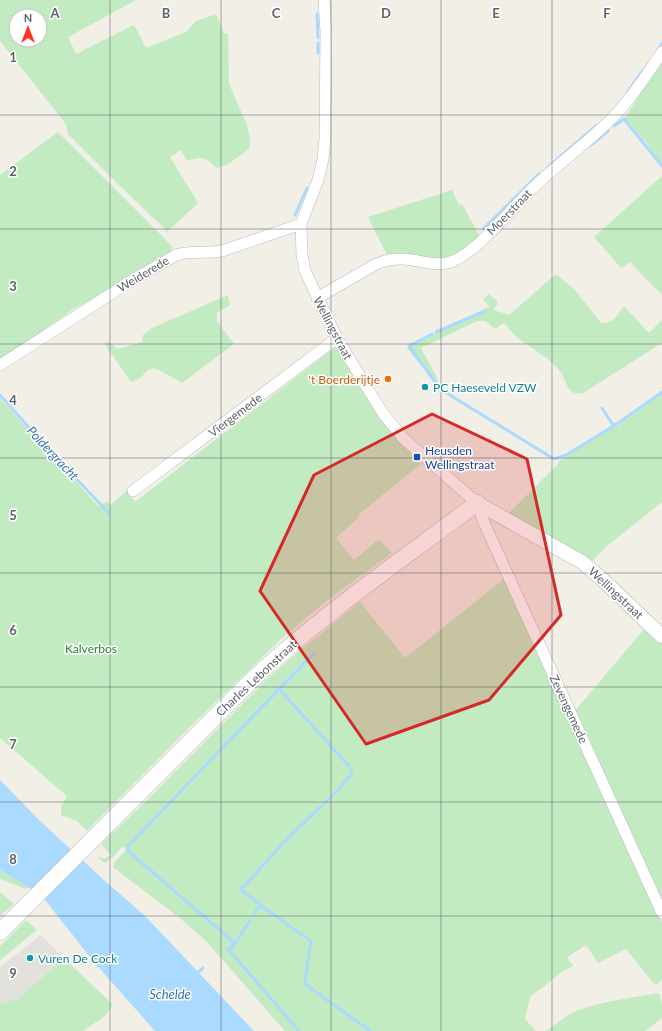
<svg xmlns="http://www.w3.org/2000/svg" width="662" height="1031" viewBox="0 0 662 1031" font-family="Lato,sans-serif">
<rect width="100%" height="100%" fill="#f2efe7"/>
<polygon fill="#e3e1db" points="41,935 64,958 18,999 0,1004 0,967"/>
<g fill="#c2ebc1" fill-rule="evenodd">
<path d="M 0,0 L 136,0 L 68,37 L 76,54 L 134,25 L 146,48 L 186,32 L 196,21 L 216,14 L 224,33 L 228,34 L 229,84 L 247,125 L 250,139 L 249,149 C 239,156 228,166 216,168 C 207,156 199,157 187,161 L 181,150 L 170,157 L 198,203 L 167,232 L 160,224 L 120,186 L 68,134 L 66,124 L 0,41 ZM 16,16 L 40,16 L 40,40 L 16,40 Z"/>
<polygon points="662,59 662,166 648,145 625,118"/>
<polygon points="58,132 167,241 172,247 171,253 92,301 87,302 75,308 0,360 0,175"/>
<polygon points="662,176 662,295 630,262 621,268 594,237"/>
<polygon points="452,190 459,205 462,204 477,231 479,235 477,240 469,247 441,261 387,255 368,217"/>
<path d="M 556,274 L 575,290 L 601,323 C 614,324 617,315 624,306 L 649,333 L 662,320 L 662,343 L 583,393 C 567,397 567,380 559,370 C 548,357 532,349 519,339 C 513,335 509,328 504,323 L 495,329 L 485,321 L 477,321 L 421,348 L 436,375 L 439,387 L 407,348 L 489,307 L 483,299 L 489,294 L 498,302 L 494,310 L 509,315 Z"/>
<polygon points="228,295 230,305 217,313 217,321 234,344 182,383 161,371 153,368 147,371 140,378 131,382 104,343 109,342 118,349 142,342 143,335 152,328"/>
<polygon points="334,348 338,349 353,377 379,418 419,463 422,463 358,515 359,517 336,538 354,560 379,539 392,553 329,599 281,639 187,730 87,831 77,821 61,815 61,806 67,796 0,738 0,398 98,506 107,502 111,505 127,490 135,502"/>
<polygon points="662,393 662,502 607,546 591,562 508,514 559,463 558,462 607,430 619,425"/>
<polygon points="505,578 662,922 662,978 660,982 655,985 626,949 598,963 586,945 567,957 573,966 562,972 530,997 525,1019 536,1031 285,1031 207,942 181,919 113,867 114,863 126,850 123,846 114,856 105,863 97,857 105,858 111,855 101,844 149,798 266,680 292,657 360,602 405,658"/>
<polygon points="645,628 662,639 662,907 574,712"/>
<polygon points="0,870 28,887 26,889 0,879"/>
<polygon points="0,892 14,904 0,916"/>
<polygon points="26,920 37,930 0,960 0,946"/>
<polygon points="64,958 113,1005 105,1016 83,1031 0,1031 0,1004 18,999"/>
<path d="M 659,993 L 662,1005 L 662,1018 L 645,1031 L 545,1031 C 556,1026 565,1015 576,1011 C 602,1001 632,998 659,993 Z"/>
</g>
<polygon fill="#aadaff" points="0,780 39,820 105,881 145,916 254,1031 155,1031 93,961 46,901 31,889 0,870"/>
<g fill="none" stroke-linecap="round" stroke-linejoin="round">
<g stroke="#aadaff" stroke-width="3">
<polyline points="317,14 318,38"/>
<polyline points="318,43 318,53"/>
<polyline points="657,51 662,43"/>
<polyline points="627,93 643,70"/>
<polyline points="614,126 624,119 662,166"/>
<polyline points="591,145 608,131"/>
<polyline points="547,168 596,126"/>
<polyline points="295,215 307,188"/>
<polyline points="483,229 539,174"/>
<polyline points="436,332 485,311"/>
<polyline points="432,334 409,346 441,390 452,396"/>
<polyline points="0,395 59,461 109,513"/>
<polyline points="453,397 554,459 566,455 617,424"/>
<polyline points="602,408 613,425 617,424 662,392"/>
<polyline points="279,689 349,766"/>
<polyline points="260,905 260,904 241,890 283,843 340,788 352,773 351,770"/>
<polyline points="254,914 260,905 311,941 305,981 305,984 370,1031"/>
<polyline points="250,920 234,945 228,949 299,1031"/>
<polyline points="233,947 233,943 229,938 128,851 128,846 314,653"/>
<polyline points="195,975 203,968"/>
</g>
<g stroke="#b7babf" stroke-width="12">
<g id="minor">
<polyline points="324,0 326,33 325,139 323,159 318,180 301,224 302,255 305,271 337,338 382,412 404,439 477,503 485,525 662,913"/>
<path d="M 317,298 L 376,264 C 388,259 399,258 412,260 C 425,262 440,267 453,261 C 479,250 510,210 531,190 C 558,163 591,141 617,113 C 634,95 648,73 662,52"/>
<path d="M 0,365 L 131,281 L 176,255 C 191,250 206,254 222,251 L 301,224"/>
<polyline points="133,491 337,338"/>
</g>
</g>
<g stroke="#b7babf" stroke-width="15">
<polyline id="tertiary" points="477,503 582,562 602,579 650,625 662,636"/>
</g>
<g stroke="#babec4" stroke-width="17">
<path id="secondary" d="M 0,932 L 251,681 C 321,615 400,561 477,503"/>
</g>
<use href="#minor" stroke="#fff" stroke-width="11"/>
<use href="#tertiary" stroke="#fff" stroke-width="14"/>
<use href="#secondary" stroke="#fff" stroke-width="16"/>
</g>
<path fill="#d62828" fill-opacity="0.2" stroke="#d62828" stroke-width="3" stroke-linejoin="round" d="M 432,414 L 527,459 L 561,615 L 489,700 L 366,744 L 260,591 L 314,475 Z"/>
<path fill="none" stroke="#5e6369" stroke-width="1" stroke-opacity="0.55" d="M 110,0 L 110,1031M 221,0 L 221,1031M 331,0 L 331,1031M 441,0 L 441,1031M 552,0 L 552,1031M 0,115 L 662,115M 0,229 L 662,229M 0,344 L 662,344M 0,458 L 662,458M 0,573 L 662,573M 0,687 L 662,687M 0,802 L 662,802M 0,916 L 662,916"/>
<circle fill="#e8710a" stroke="#fff" stroke-width="1.5" cx="388" cy="379" r="4"/>
<g fill="#0f9aa8" stroke="#fff" stroke-width="1.5">
<circle cx="425" cy="387" r="4"/>
<circle cx="30" cy="958" r="4"/>
</g>
<rect fill="#1a4fb4" stroke="#fff" stroke-width="1.5" x="413" y="453" width="8" height="8" rx="2"/>
<g text-anchor="middle" dominant-baseline="central" stroke-width="3" stroke-linejoin="round" paint-order="stroke">
<g font-size="12" fill="#5e6369" stroke="#fff">
<text transform="translate(509 212) rotate(-46)">Moerstraat</text>
<text transform="translate(143 274) rotate(-31)">Weiderede</text>
<text transform="translate(333 328) rotate(62)">Wellingstraat</text>
<text transform="translate(235 415) rotate(-37)">Viergemede</text>
<text transform="translate(616 593) rotate(43)">Wellingstraat</text>
<text transform="translate(256 678) rotate(-43)">Charles Lebonstraat</text>
<text transform="translate(569 709) rotate(65)">Zevengemede</text>
</g>
<g font-size="12" fill="#c56008" stroke="#fff" text-anchor="end">
<text x="380" y="379">'t Boerderijtje</text>
</g>
<g font-size="12" fill="#0d838f" stroke="#fff" text-anchor="start">
<text x="433" y="387">PC Haeseveld VZW</text>
<text x="38" y="958">Vuren De Cock</text>
</g>
<g font-size="12" fill="#164399" stroke="#fff" text-anchor="start">
<text x="425" y="450">Heusden<tspan x="425" dy="14">Wellingstraat</tspan></text>
</g>
<g font-size="12" fill="#2b8230" stroke="#fff">
<text x="91" y="648">Kalverbos</text>
</g>
<g font-size="13" font-style="italic" fill="#3774b3" stroke="#fff">
<text transform="translate(53 453) rotate(47)">Poldergracht</text>
<text x="170" y="994">Schelde</text>
</g>
</g>
<g font-size="13" text-anchor="middle" font-weight="bold" fill="#5e6369" stroke="#fff" stroke-width="3" stroke-linejoin="round" paint-order="stroke">
<text x="55" y="18">A</text>
<text x="166" y="18">B</text>
<text x="276" y="18">C</text>
<text x="386" y="18">D</text>
<text x="496" y="18">E</text>
<text x="607" y="18">F</text>
<text x="13" y="62">1</text>
<text x="13" y="176">2</text>
<text x="13" y="291">3</text>
<text x="13" y="405">4</text>
<text x="13" y="520">5</text>
<text x="13" y="635">6</text>
<text x="13" y="749">7</text>
<text x="13" y="864">8</text>
<text x="13" y="978">9</text>
</g>
<g transform="translate(28 28)"><circle r="19" fill="#ffffff" stroke="#bfc1c3"/>
<path d="M0-3L7 15L0 10L-7 15Z" fill="#fb3424"/>
<text y="-6" font-size="11" font-weight="bold" text-anchor="middle" fill="#5e6369">N</text>
</g>
</svg>
